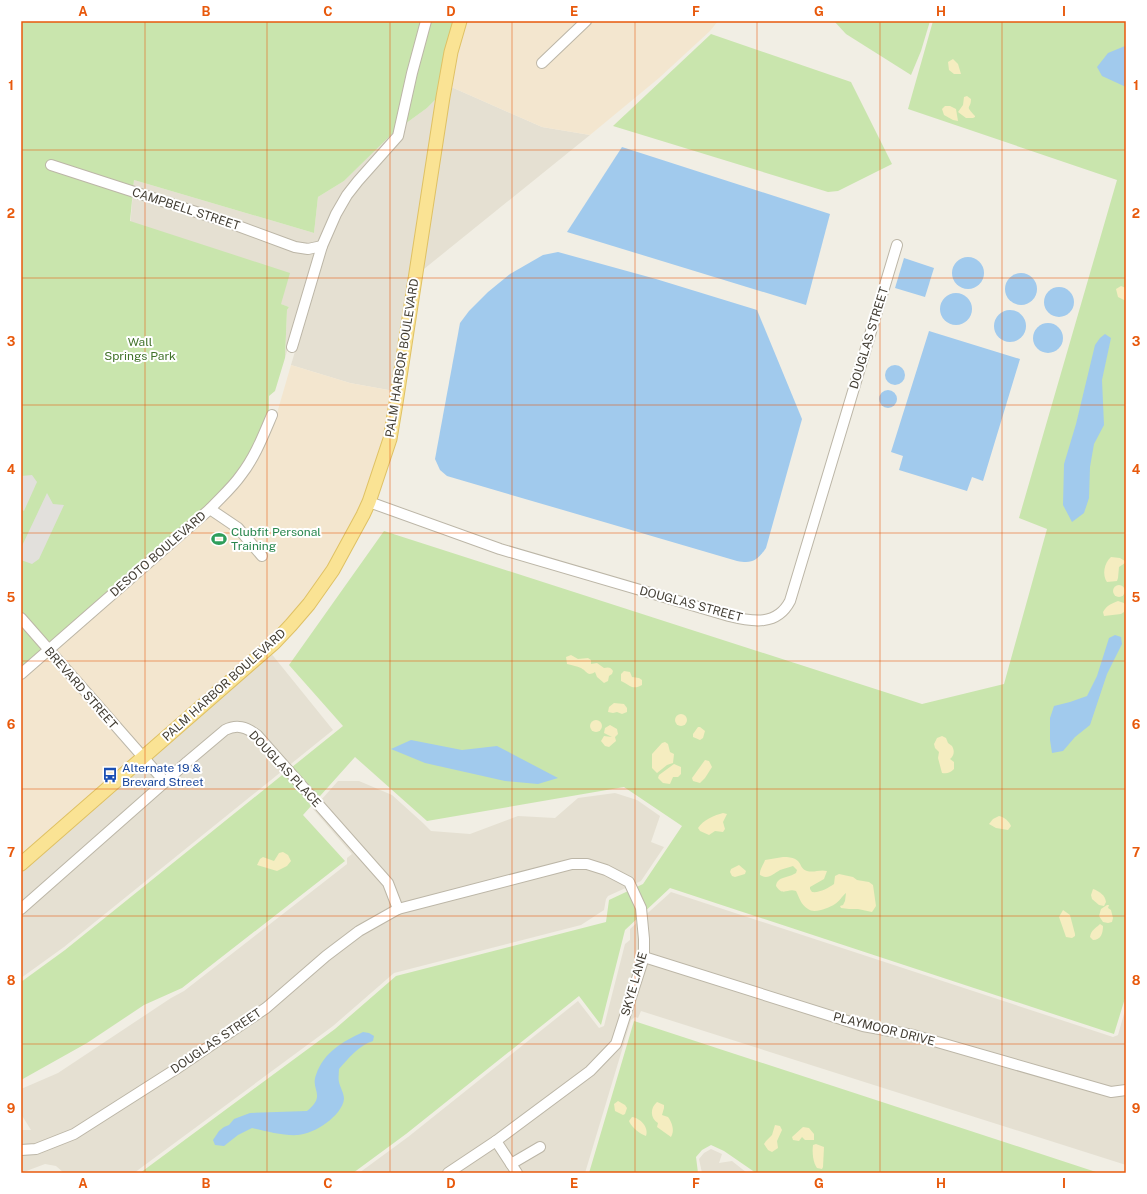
<svg xmlns="http://www.w3.org/2000/svg" width="1147" height="1194" viewBox="0 0 1147 1194" font-family="'Public Sans',sans-serif">
<rect width="100%" height="100%" fill="#f1eee4"/>
<g fill="#e5e0d2">
<polygon points="449,86 542,127 590,135 419,273"/>
<polygon points="439,96 394,391 350,383 291,365 325,250 339,216 350,198 405,124 427,108"/>
<polygon points="395,131 379,150 316,252 285,358 287,310 289,307 128,250 134,180 314,233 318,197 344,181"/>
<polygon points="270,652 333,730 64,947 21,978 21,869 142,764 156,778 148,758"/>
<polygon points="338,781 359,781 392,795 423,823 431,831 470,834 518,816 555,818 578,798 615,793 637,800 660,816 651,842 664,847 641,881 608,896 606,899 604,910 581,925 394,973 333,1026 134,1173 64,1173 56,1166 45,1164 21,1173 21,1130 31,1130 21,1114 21,1089 58,1073 171,998 184,991 347,864 347,858 352,854 313,809"/>
<polygon points="671,892 1113,1037 1118,1035 1126,1007 1126,1165 641,1011 638,1018 635,1017 631,1020 585,1173 359,1173 408,1137 578,1001 599,1028 604,1026 625,944 630,940 630,929"/>
<polygon points="711,1149 722,1154 719,1163 732,1161 747,1173 702,1173 699,1159 704,1153"/>
</g>
<g fill="#f3e6cf">
<polygon points="464,21 580,21 537,62 542,69 591,21 718,21 710,31 659,78 590,135 542,127 449,86"/>
<polygon points="291,365 350,383 394,391 392,403 375,475 342,548 288,622 143,752 54,651 210,515 235,532 262,562 268,556 241,525 216,509 275,420"/>
<polygon points="47,656 136,758 21,858 21,679"/>
</g>
<g fill="#c9e5ad">
<polygon points="21,21 422,21 395,131 344,181 318,197 314,233 134,180 130,221 290,273 281,304 289,307 287,310 285,358 275,391 269,396 269,412 257,442 238,473 209,504 49,644 31,637 42,650 21,668"/>
<polygon points="430,21 456,21 439,96 427,108 405,124 415,73"/>
<polygon points="834,21 930,21 921,51 911,75 846,34"/>
<polygon points="933,21 1126,21 1126,995 1114,1034 670,888 625,930 601,1025 579,996 406,1134 353,1173 140,1173 335,1029 396,976 606,922 609,900 643,884 682,826 624,787 427,821 355,757 303,815 345,861 182,988 144,1005 87,1043 21,1080 21,982 65,950 343,726 289,665 384,531 922,704 1004,684 1047,529 1019,518 1117,180 908,109"/>
<polygon points="711,34 851,82 892,164 838,191 828,192 613,126"/>
<polygon points="634,1021 1099,1173 756,1173 724,1151 711,1145 702,1150 696,1157 698,1173 589,1173"/>
</g>
<g fill="#f5edc0">
<polygon points="953,59 958,64 961,74 954,74 949,70 948,62"/>
<path d="M 967,96 L 971,99 C 971,110 964,104 975,116 L 975,117 L 973,118 L 966,118 L 958,112 L 963,105 L 964,97 Z"/>
<polygon points="945,106 950,106 956,109 958,121 953,120 944,115 942,109"/>
<polygon points="1121,286 1126,288 1126,301 1118,297 1116,289"/>
<path d="M 1111,557 L 1120,558 L 1125,561 L 1125,563 L 1119,567 L 1118,578 L 1117,581 L 1107,582 C 1102,575 1104,563 1111,557 Z"/>
<circle cx="1119" cy="591" r="6"/>
<path d="M 1118,601 L 1124,603 L 1125,605 L 1124,612 L 1121,614 L 1104,616 L 1103,612 C 1107,605 1111,604 1118,601 Z"/>
<path d="M 571,655 L 578,659 L 588,658 L 591,660 L 591,664 L 597,663 L 604,668 C 608,667 611,667 613,671 L 612,674 L 609,676 L 608,681 L 604,683 L 597,677 L 595,672 C 587,677 587,671 581,668 C 577,666 571,665 567,664 L 566,657 Z"/>
<path d="M 624,671 L 630,672 L 632,677 L 639,678 L 642,680 L 642,685 C 632,691 629,684 621,681 L 621,674 Z"/>
<polygon points="614,703 624,704 627,708 627,712 622,714 617,712 613,713 608,712 609,707"/>
<circle cx="681" cy="720" r="6"/>
<circle cx="596" cy="726" r="6"/>
<polygon points="610,725 617,729 618,734 615,737 616,741 609,747 605,746 601,741 604,736 612,737 604,733 605,728"/>
<polygon points="698,727 700,727 705,731 703,738 700,740 693,737 693,734"/>
<path d="M 942,736 L 946,738 L 948,743 L 952,746 C 955,751 954,756 950,759 L 954,762 L 954,769 C 950,773 947,774 942,773 L 938,758 L 939,752 L 935,748 L 934,744 L 937,738 Z"/>
<polygon points="665,742 668,744 670,752 674,754 673,763 667,765 657,773 652,768 652,754 662,743"/>
<polygon points="705,760 709,761 712,767 705,778 700,783 693,781 692,778"/>
<polygon points="674,764 681,767 681,774 678,777 673,777 670,784 663,783 658,778 659,775"/>
<path d="M 723,813 L 727,814 L 723,822 L 725,829 L 723,832 L 715,831 L 709,835 L 700,831 L 698,828 C 703,820 715,815 723,813 Z"/>
<path d="M 999,816 C 1004,817 1009,821 1011,826 L 1008,830 L 996,828 L 989,824 L 993,819 Z"/>
<polygon points="283,852 288,855 291,861 287,866 277,871 257,865 260,859 263,857 274,861 279,853"/>
<path d="M 783,857 C 805,857 797,868 807,871 C 814,873 820,869 827,871 L 824,879 L 810,887 L 810,889 L 812,892 C 820,893 828,888 834,884 L 835,876 L 839,874 L 853,877 L 857,880 L 869,882 L 873,885 L 876,906 L 872,912 L 858,909 L 849,909 L 841,908 L 840,906 L 843,905 L 845,901 L 846,893 C 842,896 839,902 835,904 C 829,908 814,914 808,909 C 801,905 799,897 796,891 C 787,888 783,897 776,886 C 777,876 789,878 796,873 L 797,870 L 793,866 C 789,867 784,869 780,870 C 773,874 768,880 760,875 C 759,870 764,864 765,860 Z"/>
<polygon points="739,865 746,871 745,874 735,877 732,876 730,872 731,869"/>
<path d="M 1093,889 C 1099,891 1105,895 1106,902 L 1104,906 L 1099,905 L 1092,899 L 1091,895 Z"/>
<polygon points="1107,905 1109,905 1108,908 1111,910 1113,918 1112,922 1108,923 1103,922 1099,916 1101,909"/>
<polygon points="1063,910 1070,915 1075,934 1075,936 1072,938 1066,937 1059,917"/>
<path d="M 1100,924 L 1103,926 C 1103,933 1101,940 1093,940 L 1090,937 C 1091,930 1096,928 1100,924 Z"/>
<polygon points="618,1101 625,1105 627,1108 625,1114 623,1115 615,1111 614,1104"/>
<path d="M 657,1102 L 664,1105 L 664,1108 L 662,1115 L 668,1117 C 672,1122 675,1131 671,1137 L 657,1127 L 658,1123 C 650,1118 650,1108 657,1102 Z"/>
<path d="M 632,1117 C 640,1118 649,1127 646,1136 C 640,1134 631,1127 629,1121 Z"/>
<polygon points="775,1125 780,1126 782,1130 777,1141 778,1148 772,1152 768,1150 764,1144 766,1141 772,1135"/>
<polygon points="803,1127 809,1128 814,1134 814,1140 805,1140 802,1137 799,1141 793,1140 792,1137"/>
<path d="M 816,1144 L 824,1147 L 823,1167 L 822,1169 L 817,1168 C 813,1163 812,1152 813,1145 Z"/>
</g>
<g fill="#e2e0dc">
<polygon points="32,475 37,482 24,511 21,509 21,476"/>
<polygon points="47,493 53,504 64,505 39,559 32,564 21,560 21,548"/>
</g>
<g fill="#a1caed">
<polygon points="1125,46 1126,47 1126,87 1102,76 1097,67 1108,53"/>
<polygon points="622,147 830,214 806,305 567,232"/>
<path d="M 558,252 L 656,279 L 757,310 L 802,419 L 766,548 C 757,561 752,564 737,561 L 447,476 L 440,470 L 435,459 L 460,323 L 469,311 L 488,292 L 510,274 L 543,255 Z"/>
<circle cx="968" cy="273" r="16"/>
<polygon points="904,258 934,268 925,297 895,288"/>
<circle cx="1021" cy="289" r="16"/>
<circle cx="1059" cy="302" r="15"/>
<circle cx="956" cy="309" r="16"/>
<circle cx="1010" cy="326" r="16"/>
<circle cx="1048" cy="338" r="15"/>
<polygon points="929,331 1020,359 983,481 972,477 967,491 899,470 903,456 891,452"/>
<polygon points="1105,334 1111,338 1102,380 1104,425 1094,444 1090,467 1089,498 1084,513 1072,522 1063,505 1064,464 1076,424 1095,345 1100,338"/>
<circle cx="895" cy="375" r="10"/>
<circle cx="888" cy="399" r="9"/>
<polygon points="1115,635 1121,637 1122,644 1107,674 1090,725 1075,737 1063,751 1052,753 1050,740 1050,718 1054,706 1070,702 1087,696 1097,676 1109,638"/>
<polygon points="411,740 462,750 497,746 558,778 538,784 505,781 425,763 391,749"/>
<path d="M 363,1032 L 369,1033 L 374,1036 L 373,1041 C 359,1045 348,1059 339,1069 C 339,1073 338,1078 339,1082 C 340,1087 344,1093 344,1099 C 342,1116 314,1134 298,1135 C 284,1136 266,1131 252,1128 L 238,1135 L 224,1146 L 215,1145 L 213,1140 L 219,1131 L 224,1127 L 229,1125 L 234,1119 L 250,1113 L 307,1111 C 327,1095 310,1090 316,1075 C 324,1052 342,1042 363,1032 Z"/>
</g>
<g fill="none" stroke-linecap="round" stroke-linejoin="round">
<g stroke="#bcb6a7" stroke-width="12">
<g id="minor">
<polyline points="542,63 586,21"/>
<polyline points="51,165 230,223 295,247 308,249 322,246"/>
<polyline points="292,347 322,246 336,214 347,195 358,181 398,136 412,73 426,21"/>
<path d="M 369,502 L 500,549 L 729,616 C 753,622 777,626 790,601 L 897,245"/>
<polyline points="210,509 238,528 262,556"/>
<polyline points="21,618 165,782"/>
<path d="M 21,674 L 210,509 C 220,498 232,488 241,475 C 255,457 263,436 272,415"/>
<path d="M 21,909 L 165,782 L 187,762 L 225,730 C 237,724 246,727 257,735 L 388,883 L 398,909"/>
<polyline points="644,957 863,1026 913,1035 1111,1092 1126,1090"/>
<polyline points="496,1141 517,1173"/>
<polyline points="21,1150 36,1149 74,1134 176,1069 266,1008 326,956 359,931 398,909 572,864 587,864 606,870 629,882 641,908 644,939 644,957 616,1044 590,1071 496,1141 448,1173"/>
<polyline points="511,1164 540,1147"/>
</g>
</g>
<g stroke="#dfc164" stroke-width="15">
<polyline id="major" points="21,864 274,643 291,625 309,604 333,570 363,515 369,502 390,439 396,403 443,97 451,52 460,21"/>
</g>
<use href="#minor" stroke="#fff" stroke-width="10"/>
<use href="#major" stroke="#fae394" stroke-width="13"/>
</g>
<path fill="none" stroke="#e8590c" stroke-width="1" stroke-opacity="0.55" d="M 145,21 L 145,1173M 267,21 L 267,1173M 390,21 L 390,1173M 512,21 L 512,1173M 635,21 L 635,1173M 757,21 L 757,1173M 880,21 L 880,1173M 1002,21 L 1002,1173M 21,150 L 1126,150M 21,278 L 1126,278M 21,405 L 1126,405M 21,533 L 1126,533M 21,661 L 1126,661M 21,789 L 1126,789M 21,916 L 1126,916M 21,1044 L 1126,1044"/>
<defs>
<g id="stadium-bare" transform="scale(1.2)"><path d="M0-5a6.5 5 0 1 0 0 10a6.5 5 0 1 0 0-10ZM-3.5-1.8h7v3.6h-7Z" fill="#2e9e5b" stroke="#fff" stroke-width="2.5" paint-order="stroke"/></g>
<g id="bus-bare" transform="scale(1.2)"><path d="M-5-6H5V4H4V6H2V4H-2V6H-4V4H-5ZM-3.5-4V0h7V-4ZM-3.5 1.2v1.5H-2V1.2ZM2 1.2v1.5H3.5V1.2Z" fill="#1a4fb4" stroke="#fff" stroke-width="2.5" paint-order="stroke"/></g>
</defs>
<g fill-rule="evenodd">
<use href="#stadium-bare" x="219" y="539"/>
<use href="#bus-bare" x="110" y="775"/>
</g>
<g text-anchor="middle" dominant-baseline="central" stroke-width="4" stroke-linejoin="round" paint-order="stroke">
<g font-size="12" fill="#433e34" stroke="#fff">
<text transform="translate(186 209) rotate(18)">CAMPBELL STREET</text>
<text transform="translate(869 338) rotate(-73)">DOUGLAS STREET</text>
<text transform="translate(402 358) rotate(-81)">PALM HARBOR BOULEVARD</text>
<text transform="translate(158 554) rotate(-41)">DESOTO BOULEVARD</text>
<text transform="translate(691 604) rotate(15)">DOUGLAS STREET</text>
<text transform="translate(224 685) rotate(-42)">PALM HARBOR BOULEVARD</text>
<text transform="translate(81 688) rotate(49)">BREVARD STREET</text>
<text transform="translate(285 769) rotate(47)">DOUGLAS PLACE</text>
<text transform="translate(634 984) rotate(-74)">SKYE LANE</text>
<text transform="translate(884 1029) rotate(14)">PLAYMOOR DRIVE</text>
<text transform="translate(216 1041) rotate(-34)">DOUGLAS STREET</text>
</g>
<g font-size="12" fill="#41722a" stroke="#fff">
<text x="140" y="342">Wall<tspan x="140" dy="14">Springs Park</tspan></text>
</g>
<g font-size="12" fill="#27864d" stroke="#fff" text-anchor="start">
<text x="231" y="532">Clubfit Personal<tspan x="231" dy="14">Training</tspan></text>
</g>
<g font-size="12" fill="#164399" stroke="#fff" text-anchor="start">
<text x="122" y="768">Alternate 19 &amp;<tspan x="122" dy="14">Brevard Street</tspan></text>
</g>
</g>
<rect width="1147" height="1194" fill="none" stroke="#ffffff" stroke-width="44"/>
<rect x="22" y="22" width="1103" height="1150" fill="none" stroke="#e8590c" stroke-width="1.5"/>
<g font-size="13" text-anchor="middle" font-weight="bold" fill="#e8590c">
<text x="83" y="16">A</text>
<text x="206" y="16">B</text>
<text x="328" y="16">C</text>
<text x="451" y="16">D</text>
<text x="574" y="16">E</text>
<text x="696" y="16">F</text>
<text x="819" y="16">G</text>
<text x="941" y="16">H</text>
<text x="1064" y="16">I</text>
<text x="11" y="90">1</text>
<text x="1136" y="90">1</text>
<text x="11" y="218">2</text>
<text x="1136" y="218">2</text>
<text x="11" y="346">3</text>
<text x="1136" y="346">3</text>
<text x="11" y="474">4</text>
<text x="1136" y="474">4</text>
<text x="11" y="602">5</text>
<text x="1136" y="602">5</text>
<text x="11" y="729">6</text>
<text x="1136" y="729">6</text>
<text x="11" y="857">7</text>
<text x="1136" y="857">7</text>
<text x="11" y="985">8</text>
<text x="1136" y="985">8</text>
<text x="11" y="1113">9</text>
<text x="1136" y="1113">9</text>
<text x="83" y="1188">A</text>
<text x="206" y="1188">B</text>
<text x="328" y="1188">C</text>
<text x="451" y="1188">D</text>
<text x="574" y="1188">E</text>
<text x="696" y="1188">F</text>
<text x="819" y="1188">G</text>
<text x="941" y="1188">H</text>
<text x="1064" y="1188">I</text>
</g>
</svg>
